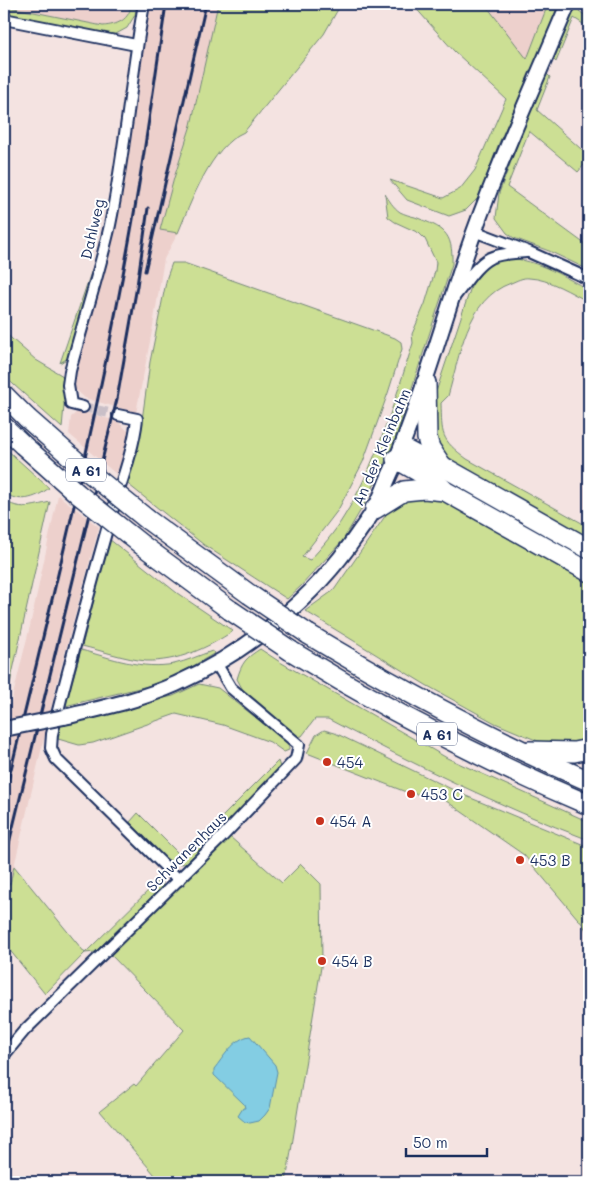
<svg xmlns="http://www.w3.org/2000/svg" width="593" height="1186" viewBox="0 0 593 1186" font-family="Mali,sans-serif">
<rect width="100%" height="100%" fill="#f4e3e1"/>
<filter id="ink" filterUnits="userSpaceOnUse"><feTurbulence type="fractalNoise" baseFrequency=".02" numOctaves="2"/><feDisplacementMap in="SourceGraphic" scale="10" xChannelSelector="R" yChannelSelector="G"/><feConvolveMatrix kernelMatrix="1 2 1 2 8 2 1 2 1" color-interpolation-filters="sRGB"/></filter>
<g filter="url(#ink)">
<g fill="#edd0cc">
<polygon points="4,4 131,4 132,6 125,19 115,25 103,26 4,6"/>
<polygon points="148,4 218,4 191,125 174,178 160,230 178,233 164,259 153,326 136,413 85,398 72,386 73,376 86,325"/>
<polygon points="485,4 548,4 527,60"/>
<polygon points="82,412 117,421 129,432 126,449 116,474 69,434 71,417 76,413"/>
<polygon points="58,495 99,527 58,678 10,884 5,883 4,887 4,732 30,626"/>
</g>
<g fill="#ccdf94" stroke="#748779">
<path d="M 131,4 L 137,4 L 135,15 L 127,28 L 116,34 L 100,35 L 4,16 L 4,6 L 103,26 C 117,25 130,20 131,4 Z"/>
<path d="M 218,4 L 341,4 L 324,34 L 244,132 C 211,146 191,202 178,233 L 160,230 L 174,178 L 191,125 Z"/>
<polygon points="412,4 485,4 527,59 548,4 562,4 499,143 479,197 466,210 449,216 407,200 390,180 443,198 460,189 475,170 506,99 454,51"/>
<polygon points="574,4 584,4 579,11 589,18 589,28 574,18 556,62 551,57"/>
<polygon points="545,72 550,77 537,110 589,156 589,159 578,172 529,131 507,187 589,247 589,270 549,251 514,238 507,233 496,218 499,193"/>
<path d="M 385,194 C 389,200 393,207 400,212 C 404,214 410,216 415,217 C 443,228 453,231 452,264 L 394,443 L 368,498 L 343,540 L 301,586 L 287,599 L 204,545 L 124,481 L 139,442 L 150,362 L 167,277 L 172,263 L 184,263 L 395,338 L 401,342 L 402,349 L 388,393 L 363,462 L 338,510 L 302,557 L 310,560 C 322,547 334,533 343,518 C 375,468 395,400 413,343 L 412,334 L 425,304 L 435,271 L 436,262 L 425,239 L 419,233 L 395,222 L 388,217 Z"/>
<polygon points="97,255 73,345 68,358 60,363"/>
<path d="M 500,258 C 533,257 561,275 589,290 L 589,302 C 571,293 550,279 529,278 C 523,277 516,281 511,283 C 466,299 460,356 448,396 L 441,403 C 442,435 440,439 467,459 L 589,527 L 589,542 L 446,461 L 430,430 L 434,398 L 472,284 L 484,269 Z"/>
<polygon points="4,332 36,360 63,376 66,383 62,428 4,376"/>
<path d="M 4,447 L 49,488 C 35,499 19,503 4,493 Z"/>
<polygon points="431,493 589,582 589,743 579,746 538,741 495,723 426,685 305,611 334,590 390,509 401,497"/>
<path d="M 4,500 C 19,511 33,506 50,502 L 4,711 Z"/>
<path d="M 109,539 L 177,593 L 233,631 C 208,648 177,662 146,661 C 125,659 103,651 82,646 Z"/>
<path d="M 260,649 L 280,662 L 447,758 L 589,822 L 589,840 C 499,806 413,764 328,719 L 315,719 L 302,736 L 296,737 L 244,692 L 237,679 C 242,662 246,658 260,649 Z"/>
<path d="M 81,650 C 111,658 142,670 174,664 C 187,661 200,655 212,651 L 215,653 L 188,669 L 156,684 L 65,706 Z"/>
<polygon points="199,684 218,688 287,742 289,748 289,750 284,752 270,742 223,725 176,714 93,743 79,745 58,739 61,722 173,696"/>
<polygon points="324,730 335,733 466,796 589,847 589,935 583,925 524,855 436,794 411,794 307,753 316,735"/>
<polygon points="278,761 281,770 185,864 176,863 166,859 130,822 138,813 182,857"/>
<polygon points="229,836 282,883 301,864 321,884 322,961 286,1182 161,1182 100,1111 134,1084 136,1086 184,1030 109,953"/>
<polygon points="14,866 85,953 161,878 163,886 95,952 85,953 45,994 4,943 4,887 5,883 10,884"/>
</g>
<path fill="#83cde3" stroke="#598eae" d="M 250,1036 L 275,1065 L 277,1072 L 270,1108 L 265,1115 L 259,1121 L 250,1123 L 245,1122 L 238,1116 L 243,1108 L 245,1108 L 244,1104 L 214,1075 L 214,1069 C 223,1058 234,1038 250,1036 Z"/>
<g fill="none" stroke-linecap="round" stroke-linejoin="round">
<polyline stroke="#c9bfc7" stroke-width="10" stroke-dasharray="10 5" stroke-linecap="butt" points="83,407 118,415"/>
<g stroke="#1b2f5e" stroke-width="14">
<g id="minor">
<polyline points="4,19 136,45"/>
<polyline points="474,231 529,252 589,279"/>
<path d="M 455,296 C 465,284 476,265 490,258 C 501,253 514,253 526,252"/>
<path d="M 83,407 L 71,404 L 68,385 L 70,371 C 83,322 99,274 110,225 C 125,152 131,77 144,4"/>
<path d="M 118,415 L 137,419 C 133,454 119,487 109,522 C 89,592 70,663 52,734 L 51,748 L 56,759 L 179,880"/>
<polyline points="4,1055 24,1031 220,839 296,759 299,745 231,688 216,663"/>
</g>
</g>
<g stroke="#1b2f5e" stroke-width="18">
<path id="secondary" d="M 64,717 C 102,708 140,700 176,684 C 247,652 313,600 357,535 C 363,526 370,518 375,508 C 382,496 386,482 392,470 C 421,401 441,329 465,258 C 494,172 533,88 568,4"/>
</g>
<g stroke="#1b2f5e" stroke-width="22">
<g id="motorway">
<polyline points="426,383 427,438 430,448 442,466"/>
<polyline points="4,395 27,418"/>
<polyline points="4,427 23,445"/>
<polyline points="404,449 432,464 442,466 589,549"/>
<polyline points="396,459 435,481 445,491 589,572"/>
<polyline points="375,509 404,491 424,489 445,491"/>
<polyline points="148,520 249,594"/>
<polyline points="142,545 230,610"/>
<path d="M 308,634 C 399,689 492,739 589,781"/>
<path d="M 291,651 C 387,710 485,761 589,805"/>
<polyline points="529,751 574,752 589,749"/>
</g>
</g>
<use href="#minor" stroke="#fff" stroke-width="10"/>
<use href="#secondary" stroke="#fff" stroke-width="14"/>
<use href="#motorway" stroke="#fff" stroke-width="19"/>
<g stroke="#1b2f5e" stroke-width="3">
<polyline points="145,271 206,4"/>
<path d="M 4,798 C 50,608 98,418 132,225 C 145,152 155,78 166,4"/>
<polyline points="4,864 117,399 137,286 148,208"/>
</g>
<g stroke="#1b2f5e" stroke-width="18" stroke-linecap="butt">
<polyline id="secondary-bridge" points="4,729 64,717"/>
</g>
<g stroke="#1b2f5e" stroke-width="22" stroke-linecap="butt">
<g id="motorway-bridge">
<polyline points="27,418 85,469 148,520"/>
<polyline points="23,445 78,494 142,545"/>
<polyline points="249,594 308,634"/>
<polyline points="230,610 291,651"/>
</g>
</g>
<use href="#secondary-bridge" stroke="#fff" stroke-width="14"/>
<use href="#motorway-bridge" stroke="#fff" stroke-width="19"/>
</g>
</g>
<g fill="#c8321e" stroke="#fff" stroke-width="2">
<circle cx="327" cy="762" r="5"/>
<circle cx="411" cy="794" r="5"/>
<circle cx="320" cy="821" r="5"/>
<circle cx="520" cy="860" r="5"/>
<circle cx="322" cy="961" r="5"/>
</g>
<g text-anchor="middle" dominant-baseline="central" stroke-width="4" stroke-linejoin="round" paint-order="stroke">
<g fill="#fff" stroke="#5f6d8e" stroke-width="1">
<rect x="66" y="458.5" width="40" height="23" rx="4"/>
<rect x="417" y="722.5" width="40" height="23" rx="4"/>
</g>
<g font-size="14" font-weight="bold" fill="#1b2f5e">
<text x="86" y="470">A 61</text>
<text x="437" y="734">A 61</text>
</g>
<g font-size="15" fill="#1b2f5e" stroke="#fff">
<text transform="translate(92 229) rotate(-77)">Dahlweg</text>
<text transform="translate(381 447) rotate(-67)">An der Kleinbahn</text>
<text transform="translate(186 851) rotate(-45)">Schwanenhaus</text>
</g>
<g font-size="15" fill="#1b2f5e" stroke="#fff" text-anchor="start">
<text x="337" y="762">454</text>
<text x="421" y="794">453 C</text>
<text x="330" y="821">454 A</text>
<text x="530" y="860">453 B</text>
<text x="332" y="961">454 B</text>
</g>
</g>
<rect width="593" height="1186" fill="none" stroke="#fff" stroke-width="20"/>
<rect x="10" y="10" width="573" height="1166" fill="none" stroke="#1b2f5e" stroke-width="2" filter="url(#ink)"/>
<path d="M406 1148v8h81v-8" fill="none" stroke="#1b2f5e" stroke-width="2.5"/>
<text x="413" y="1148" font-size="15" fill="#1b2f5e" stroke="#ffffff" stroke-width="4" paint-order="stroke">50 m</text>
</svg>
